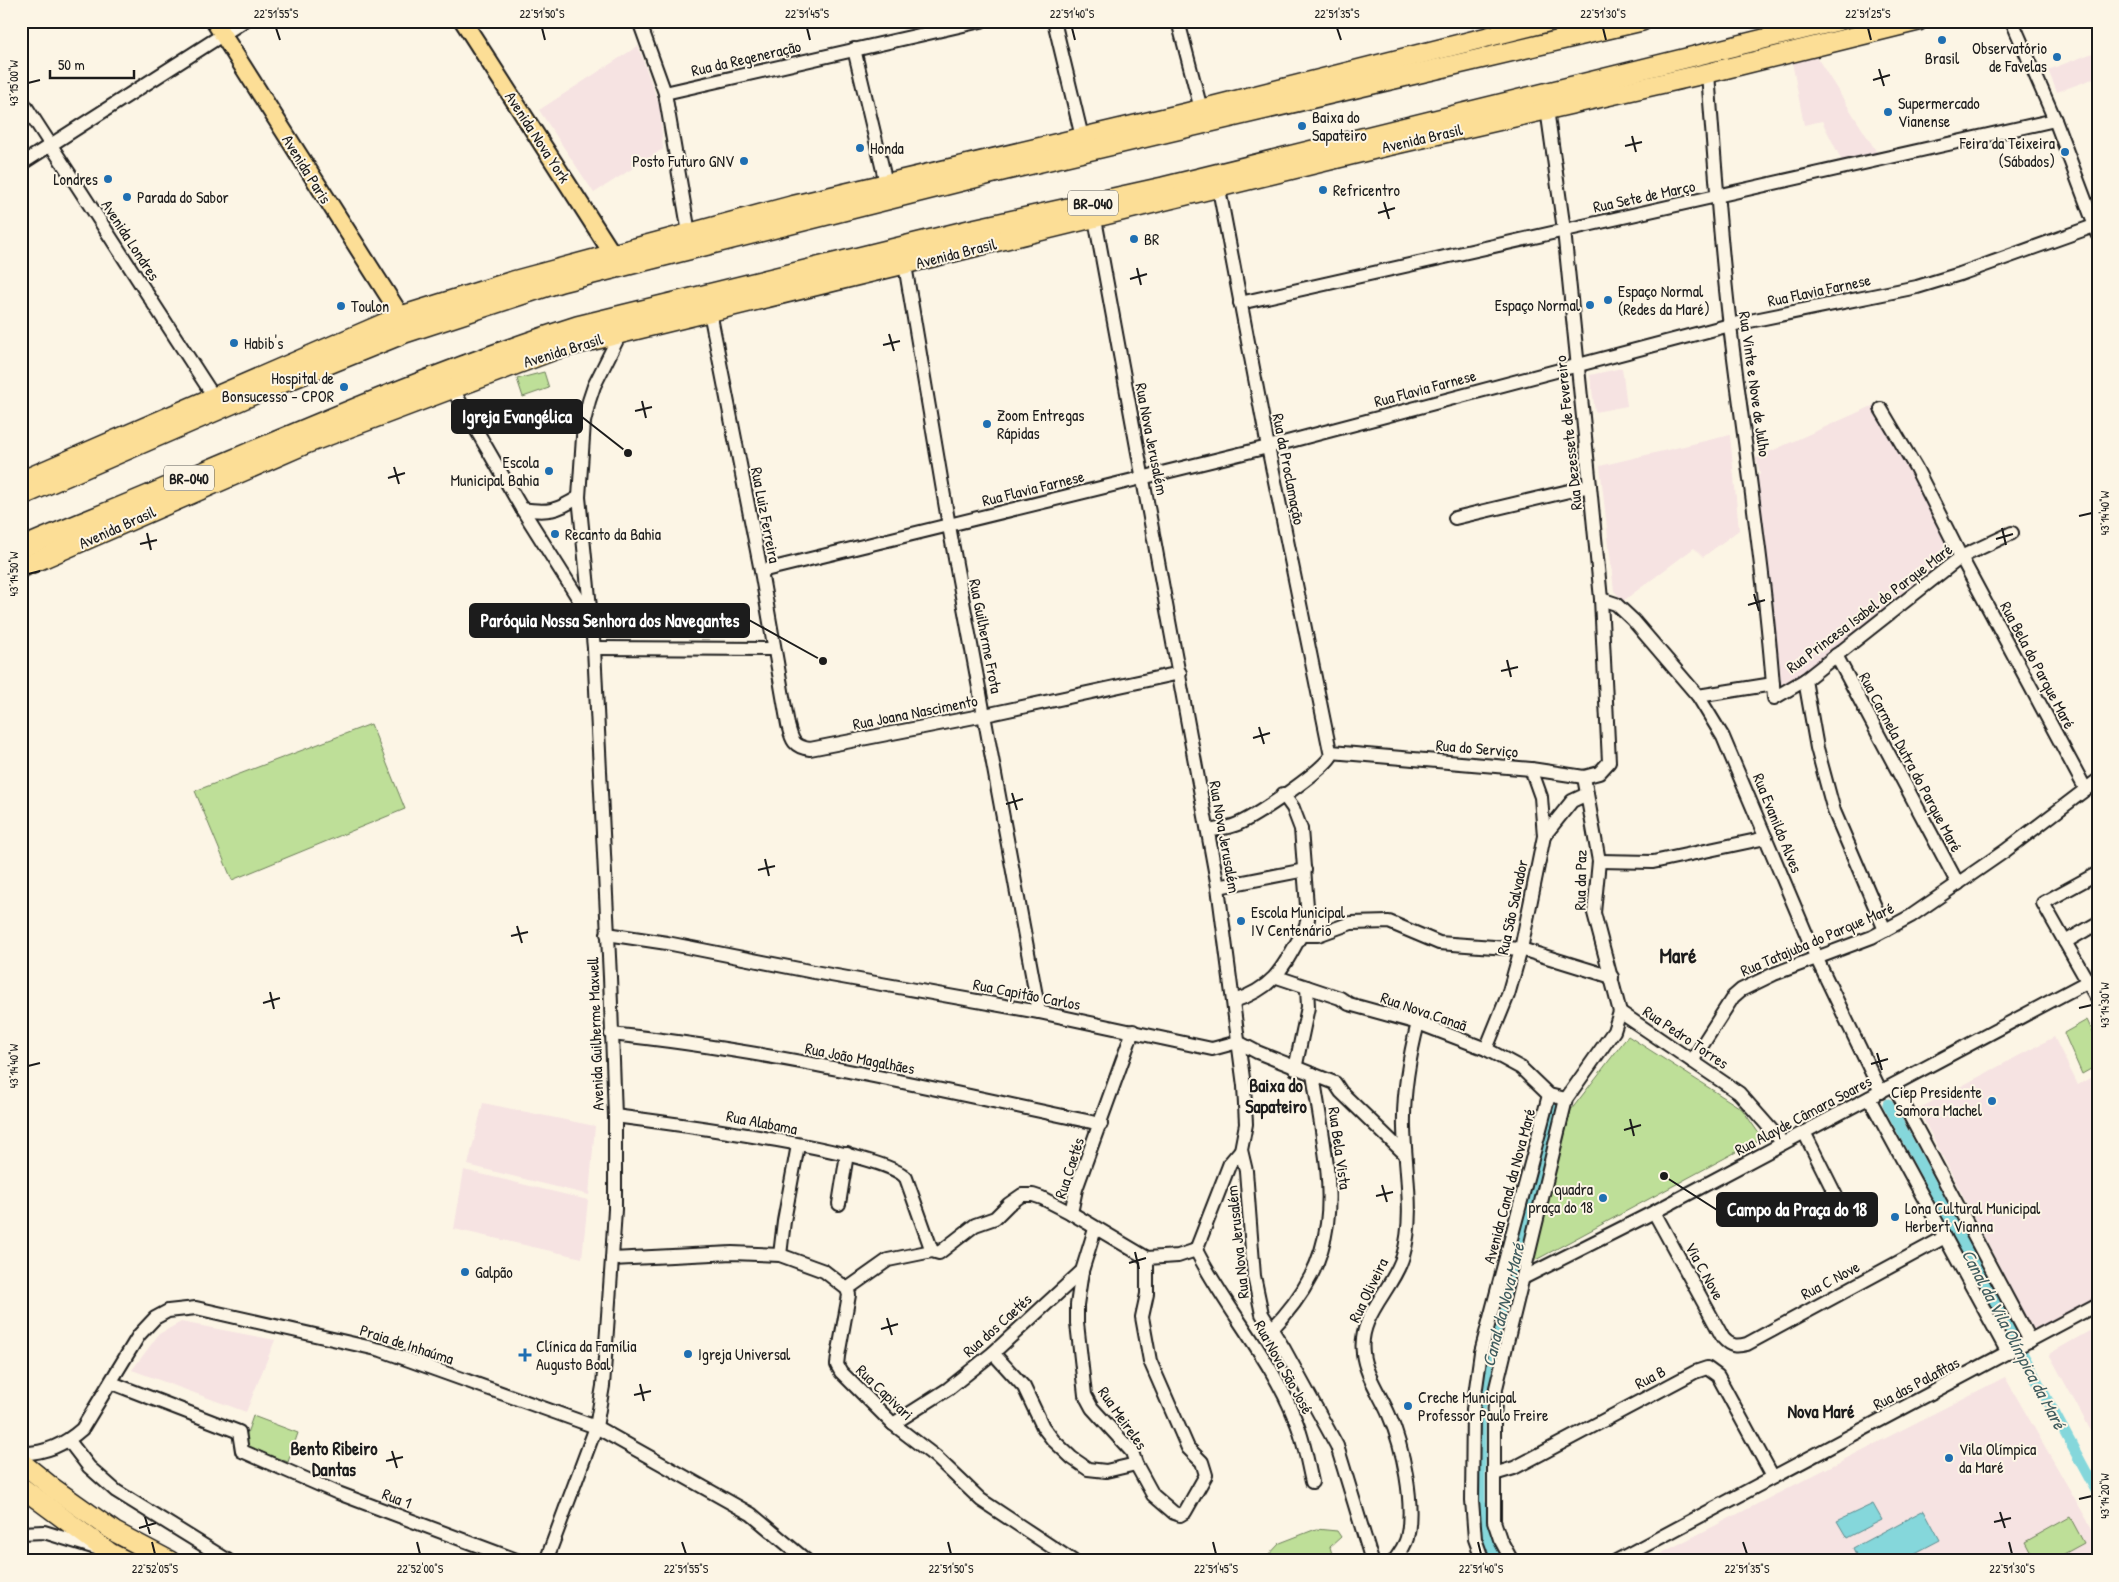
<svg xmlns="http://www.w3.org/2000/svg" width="2119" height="1582" viewBox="0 0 2119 1582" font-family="'Patrick Hand',sans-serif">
<rect width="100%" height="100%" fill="#fcf5e5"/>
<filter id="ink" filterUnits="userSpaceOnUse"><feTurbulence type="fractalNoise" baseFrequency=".02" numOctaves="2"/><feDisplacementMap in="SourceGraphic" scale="10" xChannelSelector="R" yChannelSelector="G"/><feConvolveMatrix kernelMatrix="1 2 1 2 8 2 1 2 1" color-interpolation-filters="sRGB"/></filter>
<g filter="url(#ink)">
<g fill="#f6e3e2">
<polygon points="638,46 660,107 663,149 594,193 539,110"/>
<polygon points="2098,51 2098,77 2057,92 2048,70"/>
<polygon points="1816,56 1878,154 1842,161 1822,121 1804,125 1792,62"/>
<polygon points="1622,368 1627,406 1595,412 1590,375"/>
<polygon points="1879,403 1890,418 1959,553 1782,692 1778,691 1773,642 1757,476 1760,473 1756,458"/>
<polygon points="1730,435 1739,530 1703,557 1694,548 1623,601 1614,591 1600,466"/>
<polygon points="2054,1037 2078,1085 2098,1073 2098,1298 2034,1333 1918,1109"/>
<polygon points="483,1103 595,1126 589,1195 468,1165"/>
<polygon points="464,1170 588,1200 582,1258 454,1229"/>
<polygon points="181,1322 275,1340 246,1412 132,1370 159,1334"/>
<polygon points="2098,1326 2098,1444 2049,1354"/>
<polygon points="2005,1377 2098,1539 2098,1561 1646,1561"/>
</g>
<g fill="#bedf98" stroke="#6d7e5a">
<polygon points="544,372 549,388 523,397 517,379"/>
<polygon points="371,724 405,809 232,880 195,791"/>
<polygon points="2087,1020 2098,1043 2098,1065 2082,1074 2064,1033"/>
<polygon points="1628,1036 1742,1109 1762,1138 1532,1262 1571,1110"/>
<polygon points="253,1416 298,1433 288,1462 243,1445"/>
<polygon points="2070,1517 2084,1543 2051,1561 2035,1561 2025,1542"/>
<polygon points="1316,1529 1337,1531 1341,1537 1330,1547 1334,1561 1263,1561 1280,1543"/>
</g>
<g fill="#85d7db" stroke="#5b8c8f">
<polygon points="1873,1504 1882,1520 1847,1538 1837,1521"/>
<polygon points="1924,1510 1940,1540 1900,1561 1859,1561 1853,1548"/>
</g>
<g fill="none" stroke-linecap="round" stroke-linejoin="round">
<g stroke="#85d7db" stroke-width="11">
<polyline points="1888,1104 2098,1494"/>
<polyline points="1498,1561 1490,1547 1480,1502 1480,1410 1488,1360 1555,1110"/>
</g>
<g stroke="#1c1c1c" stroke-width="16">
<g id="minor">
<polyline points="639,21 665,93 689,233"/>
<polyline points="1054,21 1082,137"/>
<polyline points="1178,21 1201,109"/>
<polyline points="2012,21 2055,120 2098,234"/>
<polyline points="854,49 886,183"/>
<path d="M 1708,73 C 1714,157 1720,242 1730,326 C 1745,450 1765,573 1774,698 L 1805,680 L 1961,557 L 2012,533"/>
<polyline points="665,93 981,21"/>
<polyline points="21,99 214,397"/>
<polyline points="21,164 244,21"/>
<polyline points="1095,219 1218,887 1244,1086 1246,1124 1241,1150 1246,1171 1254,1276 1262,1314 1284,1349 1337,1446 1372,1561"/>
<polyline points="905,265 949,526 1039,1012"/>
<polyline points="1240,303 2055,120"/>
<path d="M 710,312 L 761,571 L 788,725 C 792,741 794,747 810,749 L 985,715 L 1180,673"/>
<polyline points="452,388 522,509 590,617"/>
<polyline points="1881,409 1916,468 1961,557 2085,788"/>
<path d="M 522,509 C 548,513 557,511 579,497"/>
<polyline points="1455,518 1590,486"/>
<polyline points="761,571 1268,447 1730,325 1917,287 1960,274 2094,226"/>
<polyline points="1601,599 1616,604 1633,620 1698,696 1723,737 1816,957 1881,1092"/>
<polyline points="594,648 773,649"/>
<polyline points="1836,655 1958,884"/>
<polyline points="1805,680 1817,748 1834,811 1885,930"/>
<polyline points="1698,696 1773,684"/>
<polyline points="1331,752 1531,769 1584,777 1599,773 1609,762 1601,599 1590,486 1564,230 1547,109"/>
<path d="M 1209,831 C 1217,829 1227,828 1235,825 C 1254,818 1321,772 1331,756 L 1268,447 L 1219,189"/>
<polyline points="1544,836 1572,801 1587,794"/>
<polyline points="1599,861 1653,862 1766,838"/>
<polyline points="2098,873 2043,903 2098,1000"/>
<polyline points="1218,887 1305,870"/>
<polyline points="607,934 667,943 814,972 1039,1012 1212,1049 1238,1042 1257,1052 1335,1083 1341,1092 1405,1154"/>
<polyline points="1301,935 1318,935 1351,923 1389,922 1439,943 1521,949 1612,977"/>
<polyline points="2065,942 2098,923"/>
<polyline points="1277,977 1340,998 1349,1004 1418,1023 1486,1049 1521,1068 1549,1095"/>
<path d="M 1234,1001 C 1277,987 1284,965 1305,928 L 1308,919 L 1301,829 L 1293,808 L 1283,794"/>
<polyline points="1620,1012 1739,1093 1783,1143"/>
<polyline points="1133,1031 1076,1189 1071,1213 1147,1258 1178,1256 1196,1250"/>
<path d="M 611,1034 C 776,1051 939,1090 1101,1124"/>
<polyline points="1486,1049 1508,995 1521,949 1544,836 1541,797 1531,769"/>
<polyline points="1692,1061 1733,997 1741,990 1774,974 1872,937 1911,916 2005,851 2098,780"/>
<polyline points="1295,1069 1308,1007 1307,987"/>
<polyline points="1894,1086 2030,1341"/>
<polyline points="1869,1098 2008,1353"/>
<path d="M 615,1116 C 661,1122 884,1150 906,1178 L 932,1251"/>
<polyline points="1804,1132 1837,1198"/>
<polyline points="839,1204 847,1154"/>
<path d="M 1654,1212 L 1723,1338 C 1730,1346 1736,1347 1747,1344 L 1945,1237"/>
<path d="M 1196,1250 C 1225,1308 1271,1358 1295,1419 C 1304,1439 1307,1461 1312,1482"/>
<polyline points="1196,1250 1230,1163 1241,1150"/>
<polyline points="780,1255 784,1221 798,1145"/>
<polyline points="612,1259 732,1253 780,1255 824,1271 847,1289 849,1295 838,1356 837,1365 841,1372 893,1424 936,1457 981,1500 1073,1561"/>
<polyline points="1082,1271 1077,1305 1077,1323 1085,1395 1092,1408 1132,1452 1136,1464 1153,1495 1174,1513 1180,1515 1185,1512 1206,1475 1202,1462 1188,1448 1150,1361 1142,1317 1147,1294 1147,1258"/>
<polyline points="1521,1279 1654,1212 2098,976"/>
<polyline points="847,1289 888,1260 932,1251 939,1253 975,1225 995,1218 1009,1204 1022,1195 1033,1195 1042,1198 1071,1213"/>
<path d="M 1271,1330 C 1353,1246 1328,1176 1313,1074"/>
<polyline points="993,1353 1024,1387 1043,1427 1053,1440 1072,1458 1088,1469 1106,1471 1136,1464"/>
<polyline points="112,1383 239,1432 242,1451 338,1493 519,1561"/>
<polyline points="893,1424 948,1389 993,1353 1082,1271 1095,1229"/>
<polyline points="69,1441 89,1467 116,1491 229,1561"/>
<path d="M 21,1453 C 45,1454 64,1445 82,1429 L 139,1335 L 155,1318 L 168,1311 L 196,1308 L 381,1350 L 596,1427 L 751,1514 L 807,1561"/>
<polyline points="1494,1474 1514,1468 1695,1372 1707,1368 1718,1376 1773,1477"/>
<polyline points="21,1533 44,1532 96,1548"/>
<polyline points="546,1561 596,1427 603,1386 612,1259 615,1209 615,1116 610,977 594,648 579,497 584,422 589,401 594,386 621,332"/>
<path d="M 1394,1561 C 1399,1554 1405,1546 1407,1538 C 1415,1504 1403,1447 1389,1415 C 1381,1396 1365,1374 1363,1353 C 1358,1315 1393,1290 1403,1256 C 1415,1215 1405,1170 1404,1128 C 1403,1092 1409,1058 1418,1023"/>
<polyline points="1483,1561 1475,1539 1472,1500 1473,1409 1481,1352 1549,1095 1566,1099"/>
<polyline points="1512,1561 1500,1539 1494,1521 1494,1419 1496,1388 1566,1099 1614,1031 1620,1012 1594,913 1599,861 1584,777"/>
<polyline points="1616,1561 2098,1304"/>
</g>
</g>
<g stroke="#1c1c1c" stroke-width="20">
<g id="major">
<polyline points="214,21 401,316"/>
<polyline points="463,21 612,253"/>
</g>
</g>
<g stroke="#1c1c1c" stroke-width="22">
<g id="highway">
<polyline points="21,481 401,316 513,281 791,206 1186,113 1551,21"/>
<polyline points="21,496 255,394 405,333 561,282 1002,171 1642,21"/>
<path d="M 21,548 C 69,527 117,509 165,488 C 301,431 436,371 577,326 L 973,229 L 1163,187 L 1837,21"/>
<polyline points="21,568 308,443 557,349 1383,147 1708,73 1918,21"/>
<polyline points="21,1462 53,1488 115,1532 170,1561"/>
<polyline points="21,1487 110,1553 126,1561"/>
</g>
</g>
<use href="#minor" stroke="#fcf5e5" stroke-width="12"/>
<use href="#major" stroke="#fcde96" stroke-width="16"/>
<use href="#highway" stroke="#fcde96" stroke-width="19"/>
</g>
</g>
<path fill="none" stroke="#1c1c1c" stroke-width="2" d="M 276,28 L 280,40M 542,28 L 545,40M 807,28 L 810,40M 1072,28 L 1075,40M 1337,28 L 1341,40M 1603,28 L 1606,40M 1868,28 L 1871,40M 1879,69 L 1884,86M 1873,80 L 1890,75M 28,83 L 40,80M 1632,136 L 1636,152M 1625,146 L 1642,142M 1384,202 L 1389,219M 1378,213 L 1395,208M 1137,268 L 1141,285M 1130,279 L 1147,274M 889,334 L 894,351M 883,345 L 900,341M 642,401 L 646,418M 635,411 L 652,407M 394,467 L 399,484M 388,478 L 405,473M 2079,516 L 2092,513M 2002,528 L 2006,545M 147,533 L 151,550M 1996,539 L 2013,534M 140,544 L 157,540M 28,574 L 40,571M 1754,594 L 1759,611M 1748,605 L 1765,600M 1507,660 L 1511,677M 1501,671 L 1518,667M 1259,727 L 1264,744M 1253,738 L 1270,733M 1012,793 L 1017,810M 1006,804 L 1023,799M 765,859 L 769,876M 758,870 L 775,866M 517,926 L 522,943M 511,936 L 528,932M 270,992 L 274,1009M 263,1003 L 280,998M 2079,1008 L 2092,1005M 1877,1053 L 1882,1070M 1871,1064 L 1888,1059M 28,1066 L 40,1063M 1630,1119 L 1634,1136M 1624,1130 L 1641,1125M 1382,1185 L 1387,1202M 1376,1196 L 1393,1192M 1135,1252 L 1139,1269M 1129,1263 L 1146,1258M 887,1318 L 892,1335M 881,1329 L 898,1324M 640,1384 L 644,1401M 634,1395 L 651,1391M 392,1451 L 397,1468M 386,1461 L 403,1457M 2079,1499 L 2092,1496M 2000,1512 L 2005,1528M 145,1517 L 150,1534M 1994,1522 L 2011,1518M 139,1528 L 156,1523M 152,1542 L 155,1554M 417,1542 L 420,1554M 682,1542 L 686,1554M 948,1542 L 951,1554M 1213,1542 L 1216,1554M 1478,1542 L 1481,1554M 1743,1542 L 1747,1554M 2009,1542 L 2012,1554"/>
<g fill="#1f6fb2" stroke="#fcf5e5" stroke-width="2">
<circle cx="1942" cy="40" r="5"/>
<circle cx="2057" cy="57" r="5"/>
<circle cx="1888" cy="112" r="5"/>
<circle cx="1302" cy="126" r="5"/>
<circle cx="860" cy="148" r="5"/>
<circle cx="2065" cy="152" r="5"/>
<circle cx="744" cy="161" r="5"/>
<circle cx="108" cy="179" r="5"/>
<circle cx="1323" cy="190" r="5"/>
<circle cx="127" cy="197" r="5"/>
<circle cx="1134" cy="239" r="5"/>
<circle cx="1608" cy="300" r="5"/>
<circle cx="1590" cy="305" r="5"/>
<circle cx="341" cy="306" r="5"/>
<circle cx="234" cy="343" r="5"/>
<circle cx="344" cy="387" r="5"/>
<circle cx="987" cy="424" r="5"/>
<circle cx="549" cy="471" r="5"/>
<circle cx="555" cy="534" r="5"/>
<circle cx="1241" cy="921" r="5"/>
<circle cx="1992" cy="1101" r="5"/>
<circle cx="1603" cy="1198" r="5"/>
<circle cx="1895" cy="1217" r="5"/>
<circle cx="465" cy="1272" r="5"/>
<circle cx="688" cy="1354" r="5"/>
<path d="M522.5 1347.5h5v5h5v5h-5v5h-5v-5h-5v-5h5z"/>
<circle cx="1408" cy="1406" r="5"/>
<circle cx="1949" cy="1458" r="5"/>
</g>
<g text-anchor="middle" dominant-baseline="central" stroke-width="4" stroke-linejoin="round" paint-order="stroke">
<g fill="#fcf5e5" stroke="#5f5d58" stroke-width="1">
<rect x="1068" y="190.5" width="50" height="25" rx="4"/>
<rect x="164" y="465.5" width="50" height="25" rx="4"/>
</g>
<g font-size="15" font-weight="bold" fill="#1c1c1c">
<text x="1093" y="203">BR-040</text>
<text x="189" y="478">BR-040</text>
</g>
<g font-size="16" fill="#1c1c1c" stroke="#fcf5e5" text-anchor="start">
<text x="2047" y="48" text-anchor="end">Observatório<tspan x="2047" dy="18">de Favelas</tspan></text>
<text x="1942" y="58" text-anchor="middle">Brasil</text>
<text x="1898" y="103">Supermercado<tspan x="1898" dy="18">Vianense</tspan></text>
<text x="1312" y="117">Baixa do<tspan x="1312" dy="18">Sapateiro</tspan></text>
<text x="2055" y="143" text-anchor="end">Feira da Teixeira<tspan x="2055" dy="18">(Sábados)</tspan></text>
<text x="870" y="148">Honda</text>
<text x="734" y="161" text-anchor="end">Posto Futuro GNV</text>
<text x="98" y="179" text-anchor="end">Londres</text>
<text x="1333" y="190">Refricentro</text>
<text x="137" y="197">Parada do Sabor</text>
<text x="1144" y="239">BR</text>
<text x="1618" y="291">Espaço Normal<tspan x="1618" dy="18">(Redes da Maré)</tspan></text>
<text x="1580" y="305" text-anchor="end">Espaço Normal</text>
<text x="351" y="306">Toulon</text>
<text x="244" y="343">Habib's</text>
<text x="334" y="378" text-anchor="end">Hospital de<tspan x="334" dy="18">Bonsucesso - CPOR</tspan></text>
<text x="997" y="415">Zoom Entregas<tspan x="997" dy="18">Rápidas</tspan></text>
<text x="539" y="462" text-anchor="end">Escola<tspan x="539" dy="18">Municipal Bahia</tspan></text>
<text x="565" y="534">Recanto da Bahia</text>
<text x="1251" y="912">Escola Municipal<tspan x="1251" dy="18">IV Centenário</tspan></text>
<text x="1982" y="1092" text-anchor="end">Ciep Presidente<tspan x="1982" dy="18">Samora Machel</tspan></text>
<text x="1593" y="1189" text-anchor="end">quadra<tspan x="1593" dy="18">praça do 18</tspan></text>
<text x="1905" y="1208">Lona Cultural Municipal<tspan x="1905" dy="18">Herbert Vianna</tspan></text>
<text x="475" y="1272">Galpão</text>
<text x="536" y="1346">Clínica da Família<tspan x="536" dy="18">Augusto Boal</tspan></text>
<text x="698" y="1354">Igreja Universal</text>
<text x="1418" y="1397">Creche Municipal<tspan x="1418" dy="18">Professor Paulo Freire</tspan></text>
<text x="1959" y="1449">Vila Olímpica<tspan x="1959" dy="18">da Maré</tspan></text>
</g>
<g font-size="16" fill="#1c1c1c" stroke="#fcf5e5">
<text transform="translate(746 58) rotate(-13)">Rua da Regeneração</text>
<text transform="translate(538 137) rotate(57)">Avenida Nova York</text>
<text transform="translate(1422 138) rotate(-13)">Avenida Brasil</text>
<text transform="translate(307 169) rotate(58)">Avenida Paris</text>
<text transform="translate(1644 196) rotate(-12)">Rua Sete de Março</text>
<text transform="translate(131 240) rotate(57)">Avenida Londres</text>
<text transform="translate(956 253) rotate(-14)">Avenida Brasil</text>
<text transform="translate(1819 290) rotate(-12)">Rua Flavia Farnese</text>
<text transform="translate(563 350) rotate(-17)">Avenida Brasil</text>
<text transform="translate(1755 384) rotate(82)">Rua Vinte e Nove de Julho</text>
<text transform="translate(1425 388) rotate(-15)">Rua Flavia Farnese</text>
<text transform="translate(1568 433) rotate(-96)">Rua Dezessete de Fevereiro</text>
<text transform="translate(1152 439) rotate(79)">Rua Nova Jerusalém</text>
<text transform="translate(1289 469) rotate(79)">Rua da Proclamação</text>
<text transform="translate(1033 488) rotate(-14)">Rua Flavia Farnese</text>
<text transform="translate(766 515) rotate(79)">Rua Luiz Ferreira</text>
<text transform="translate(117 527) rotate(-24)">Avenida Brasil</text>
<text transform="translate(1869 608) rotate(-37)">Rua Princesa Isabel do Parque Maré</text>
<text transform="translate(986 636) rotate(79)">Rua Guilherme Frota</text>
<text transform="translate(2038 665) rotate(62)">Rua Bela do Parque Maré</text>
<text transform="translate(915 712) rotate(-11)">Rua Joana Nascimento</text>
<text transform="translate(1477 748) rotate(5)">Rua do Serviço</text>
<text transform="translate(1911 762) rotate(62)">Rua Carmela Dutra do Parque Maré</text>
<text transform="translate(1778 823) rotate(68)">Rua Evanildo Alves</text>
<text transform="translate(1225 837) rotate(80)">Rua Nova Jerusalém</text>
<text transform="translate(1580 880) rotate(-89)">Rua da Paz</text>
<text transform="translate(1512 907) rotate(-78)">Rua São Salvador</text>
<text transform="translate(1817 939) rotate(-23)">Rua Tatajuba do Parque Maré</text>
<text transform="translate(1027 994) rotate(11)">Rua Capitão Carlos</text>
<text transform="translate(1424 1011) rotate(19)">Rua Nova Canaã</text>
<text transform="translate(595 1034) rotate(-92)">Avenida Guilherme Maxwell</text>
<text transform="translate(1686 1037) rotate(34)">Rua Pedro Torres</text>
<text transform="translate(860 1058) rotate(11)">Rua João Magalhães</text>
<text transform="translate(1803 1115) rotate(-28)">Rua Alayde Câmara Soares</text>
<text transform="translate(762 1122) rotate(11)">Rua Alabama</text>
<text transform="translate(1340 1148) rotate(82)">Rua Bela Vista</text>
<text transform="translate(1069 1168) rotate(-72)">Rua Caetés</text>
<text transform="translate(1509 1186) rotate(-75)">Avenida Canal da Nova Maré</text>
<text transform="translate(1237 1242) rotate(-96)">Rua Nova Jerusalém</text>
<text transform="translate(1705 1271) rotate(61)">Via C Nove</text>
<text transform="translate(1830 1280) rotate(-28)">Rua C Nove</text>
<text transform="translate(1368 1290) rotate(-64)">Rua Oliveira</text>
<text transform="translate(997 1325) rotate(-42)">Rua dos Caetés</text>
<text transform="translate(407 1344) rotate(18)">Praia de Inhaúma</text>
<text transform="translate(1284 1367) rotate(61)">Rua Nova São José</text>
<text transform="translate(1650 1377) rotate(-28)">Rua B</text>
<text transform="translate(1916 1383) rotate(-28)">Rua das Palafitas</text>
<text transform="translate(885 1392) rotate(44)">Rua Capivari</text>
<text transform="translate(1123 1418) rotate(55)">Rua Meireles</text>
<text transform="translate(397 1498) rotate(21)">Rua 1</text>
</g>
<g font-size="18" font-weight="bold" fill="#1c1c1c" stroke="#fcf5e5">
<text x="1276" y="1085">Baixa do<tspan x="1276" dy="21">Sapateiro</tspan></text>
<text x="1821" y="1411">Nova Maré</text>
<text x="334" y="1448">Bento Ribeiro<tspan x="334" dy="21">Dantas</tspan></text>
</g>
<g font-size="18" font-style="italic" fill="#415d5f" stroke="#fcf5e5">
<text transform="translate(1503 1305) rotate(-76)">Canal da Nova Maré</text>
<text transform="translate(2014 1339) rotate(62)">Canal da Vila Olímpica da Maré</text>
</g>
<g font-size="21" font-weight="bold" fill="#1c1c1c" stroke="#fcf5e5">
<text x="1678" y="955">Maré</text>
</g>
</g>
<path fill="none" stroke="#1c1c1c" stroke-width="2" d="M628 453L582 417M823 661L749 620M1664 1176L1717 1210"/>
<g fill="#1c1c1c" stroke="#fcf5e5" stroke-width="2">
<circle cx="628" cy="453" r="5"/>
<circle cx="823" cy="661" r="5"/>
<circle cx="1664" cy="1176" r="5"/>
</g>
<g fill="#1c1c1c" stroke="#1c1c1c" stroke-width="2">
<rect x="452" y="400" width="130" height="33" rx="5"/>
<rect x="470" y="604" width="279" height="33" rx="5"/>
<rect x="1717" y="1193" width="160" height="33" rx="5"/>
</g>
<g font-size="18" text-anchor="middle" font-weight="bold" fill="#fff">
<text x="517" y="423">Igreja Evangélica</text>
<text x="610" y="627">Paróquia Nossa Senhora dos Navegantes</text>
<text x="1797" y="1216">Campo da Praça do 18</text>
</g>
<rect width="2119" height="1582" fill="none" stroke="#fcf5e5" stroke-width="55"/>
<path d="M50 70v8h84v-8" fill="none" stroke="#1c1c1c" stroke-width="2.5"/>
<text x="58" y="70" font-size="15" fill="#1c1c1c" stroke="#fcf5e5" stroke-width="4" paint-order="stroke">50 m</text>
<rect x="28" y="28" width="2064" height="1526" fill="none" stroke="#1c1c1c" stroke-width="2"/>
<g font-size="12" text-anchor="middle" fill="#1c1c1c">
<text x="276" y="18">22°51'55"S</text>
<text x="542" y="18">22°51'50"S</text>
<text x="807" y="18">22°51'45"S</text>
<text x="1072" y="18">22°51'40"S</text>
<text x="1337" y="18">22°51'35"S</text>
<text x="1603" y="18">22°51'30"S</text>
<text x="1868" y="18">22°51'25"S</text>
<text transform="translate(14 83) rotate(-90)" y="4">43°15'00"W</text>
<text transform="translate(2105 513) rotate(-90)" y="4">43°14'40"W</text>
<text transform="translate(14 574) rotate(-90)" y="4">43°14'50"W</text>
<text transform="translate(2105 1005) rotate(-90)" y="4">43°14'30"W</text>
<text transform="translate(14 1066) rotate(-90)" y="4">43°14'40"W</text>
<text transform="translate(2105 1496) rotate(-90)" y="4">43°14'20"W</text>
<text x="155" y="1573">22°52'05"S</text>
<text x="420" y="1573">22°52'00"S</text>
<text x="686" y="1573">22°51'55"S</text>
<text x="951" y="1573">22°51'50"S</text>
<text x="1216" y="1573">22°51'45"S</text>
<text x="1481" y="1573">22°51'40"S</text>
<text x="1747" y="1573">22°51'35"S</text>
<text x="2012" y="1573">22°51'30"S</text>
</g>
</svg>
